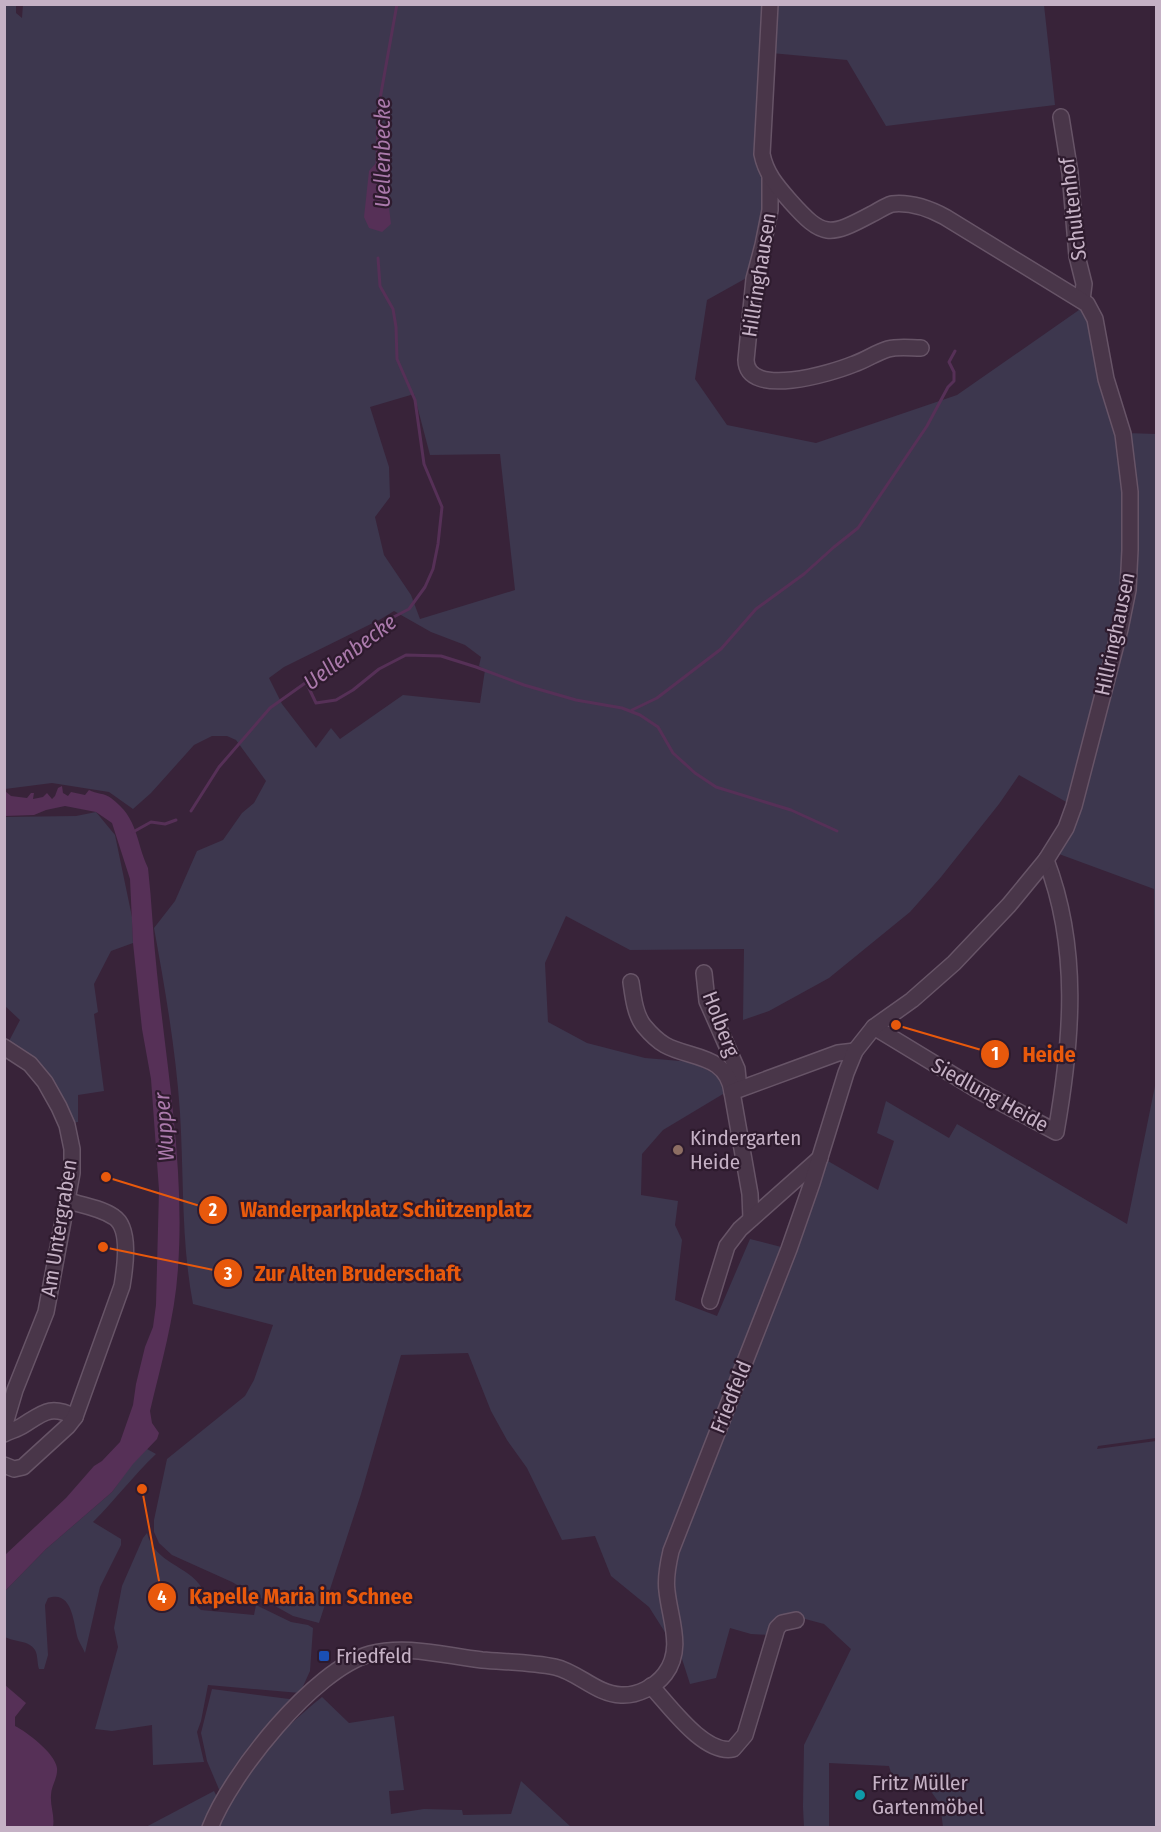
<svg xmlns="http://www.w3.org/2000/svg" width="1161" height="1832" viewBox="0 0 1161 1832" font-family="'Fira Sans Condensed',sans-serif">
<rect width="100%" height="100%" fill="#382339"/>
<g fill="#3d374e" fill-rule="evenodd">
<path d="M 23,4 L 767,5 L 765,185 L 767,209 L 750,276 L 707,300 L 695,379 L 727,425 L 816,443 L 957,395 L 1079,310 L 1075,300 L 1091,320 L 1120,440 L 1125,494 L 1122,590 L 1115,628 L 1068,803 L 1019,775 L 999,804 L 941,877 L 910,912 L 829,978 L 769,1011 L 743,1020 L 744,949 L 630,950 L 566,916 L 545,963 L 548,1022 L 587,1043 L 645,1058 L 692,1062 L 719,1076 L 728,1091 L 663,1130 L 642,1154 L 641,1195 L 678,1201 L 675,1225 L 682,1240 L 675,1300 L 717,1316 L 750,1239 L 789,1249 L 821,1157 L 878,1190 L 894,1141 L 877,1133 L 886,1101 L 949,1138 L 957,1124 L 1127,1224 L 1156,1081 L 1154,889 L 1059,854 L 1125,628 L 1127,433 L 1156,434 L 1156,1438 L 1098,1446 L 1097,1449 L 1156,1441 L 1156,1827 L 943,1827 L 940,1804 L 922,1779 L 893,1780 L 889,1766 L 829,1763 L 829,1827 L 804,1827 L 803,1807 L 804,1745 L 851,1649 L 824,1624 L 794,1616 L 770,1635 L 751,1634 L 730,1628 L 716,1678 L 690,1684 L 682,1659 L 649,1607 L 611,1576 L 595,1536 L 562,1540 L 527,1468 L 507,1440 L 491,1411 L 468,1353 L 401,1355 L 361,1494 L 319,1623 L 293,1616 L 232,1582 L 172,1555 L 159,1543 L 154,1532 L 154,1520 L 167,1459 L 245,1396 L 254,1380 L 273,1325 L 193,1304 C 181,1241 184,1177 180,1113 C 176,1051 165,989 154,928 L 175,901 L 197,851 L 223,840 L 242,813 L 254,803 L 266,781 L 236,740 L 227,736 L 212,736 L 194,745 L 151,793 L 133,809 L 109,792 L 52,783 L 5,789 L 4,5 L 16,5 L 16,13 L 22,18 ZM 414,394 L 430,455 L 500,454 L 515,590 L 420,619 L 411,595 L 384,555 L 375,517 L 390,497 L 389,467 L 370,407 ZM 394,611 L 431,632 L 465,645 L 481,657 L 479,666 L 485,670 L 480,703 L 403,695 L 340,739 L 331,728 L 316,748 L 282,704 L 269,678 L 284,667 L 381,619 Z"/>
<polygon points="773,5 1044,5 1055,105 886,126 847,60 771,53"/>
<polygon points="96,812 115,835 132,917 133,943 111,951 94,984 98,1012 94,1014 104,1091 78,1095 78,1122 71,1123 8,1043 20,1020 5,1006 4,817 76,816"/>
<path d="M 147,1449 L 156,1454 C 133,1476 115,1500 93,1522 L 121,1539 L 121,1545 L 100,1587 L 85,1653 C 83,1648 80,1644 78,1639 C 73,1623 73,1590 48,1598 L 45,1605 L 48,1655 L 44,1669 L 39,1669 C 37,1663 38,1655 35,1650 C 29,1640 14,1642 5,1637 L 5,1591 L 46,1549 L 112,1492 L 132,1464 Z"/>
<path d="M 147,1533 C 155,1564 188,1565 202,1588 L 189,1599 L 201,1610 L 254,1615 L 256,1605 L 291,1622 L 308,1625 L 313,1628 L 310,1671 L 300,1693 L 208,1685 L 201,1721 L 197,1732 L 204,1762 L 153,1765 L 152,1725 L 112,1731 L 95,1729 L 118,1647 L 114,1628 L 122,1586 L 143,1538 Z"/>
<polygon points="212,1689 297,1700 221,1794 207,1761 201,1733"/>
<path d="M 322,1697 L 349,1723 L 394,1716 L 404,1790 L 389,1791 L 391,1814 L 424,1809 L 462,1810 L 463,1815 L 511,1814 L 521,1781 L 571,1827 L 218,1828 C 233,1779 283,1728 322,1697 Z"/>
<polygon points="214,1791 217,1797 205,1827 144,1828"/>
</g>
<g fill="#563057">
<polygon points="377,162 384,166 391,224 382,232 369,228 364,217 369,171"/>
<path d="M 62,786 L 63,793 L 68,796 L 71,792 L 85,795 L 89,790 C 96,794 105,793 111,798 C 139,819 135,840 148,868 C 152,903 153,938 157,973 C 167,1071 185,1169 178,1268 C 175,1317 161,1364 150,1411 L 152,1423 L 159,1433 L 157,1439 L 133,1464 L 112,1492 L 46,1549 L 5,1591 L 5,1555 L 66,1498 L 94,1466 L 102,1461 L 120,1442 L 133,1405 L 136,1384 L 145,1347 L 153,1327 L 156,1305 L 159,1190 L 151,1079 L 142,1029 L 133,943 L 130,879 L 112,823 L 96,812 L 65,806 L 46,810 L 34,815 L 5,816 L 5,791 L 11,796 L 27,798 L 31,793 L 34,793 L 33,799 L 43,797 L 47,793 L 52,799 L 55,796 L 58,788 Z"/>
<path d="M 5,1685 L 26,1703 L 15,1717 L 15,1726 C 27,1732 55,1753 57,1768 C 58,1778 51,1786 51,1795 C 50,1806 55,1816 53,1827 L 5,1827 Z"/>
</g>
<g fill="none" stroke-linecap="round" stroke-linejoin="round">
<g stroke="#563057" stroke-width="3">
<polyline points="377,166 378,110 397,4"/>
<polyline points="306,682 316,703 336,700 353,690 379,669 406,655 441,656 476,667 524,685 576,700 622,708 640,715 658,727 673,753 695,773 716,787 791,810 837,831"/>
<polyline points="632,710 657,698 721,649 756,609 804,574 834,547 858,528 927,426 948,387 954,381 954,372 949,362 955,351"/>
<polyline points="191,811 219,767 270,708 332,664 379,636 384,622 409,609 425,587 433,569 438,544 442,507 424,464 415,400 397,359 396,327 393,309 380,286 378,258"/>
<polyline points="133,832 151,822 165,824 176,820"/>
</g>
<g stroke="#675467" stroke-width="18">
<g id="minor">
<polyline points="1061,117 1070,173 1077,256 1084,284 1082,300"/>
<path d="M 770,176 L 770,210 L 763,245 L 754,279 L 746,360 C 747,399 832,373 854,364 C 866,360 877,352 888,349 C 899,346 911,348 921,348"/>
<polyline points="704,973 707,1001 737,1069 738,1079 734,1089"/>
<path d="M 631,982 C 633,996 635,1015 644,1026 C 649,1032 658,1041 665,1045 C 690,1059 727,1054 732,1092"/>
<path d="M 874,1027 L 981,1092 L 1056,1132 C 1072,1041 1080,948 1046,860"/>
<polyline points="4,1047 30,1064 45,1082 59,1107 67,1125 72,1149 72,1173 46,1312 15,1390 4,1427"/>
<polyline points="751,1219 750,1194 732,1092 838,1053 855,1051"/>
<polyline points="710,1301 727,1246 740,1229 820,1158"/>
<path d="M 4,1434 C 10,1431 17,1429 22,1426 C 43,1413 50,1404 75,1417"/>
<path d="M 4,1465 L 14,1469 L 23,1467 L 68,1426 L 75,1417 L 122,1286 C 125,1268 131,1228 114,1217 C 101,1208 82,1205 68,1201"/>
<path d="M 651,1686 C 669,1705 704,1755 733,1749 L 745,1735 L 777,1628 L 782,1623 L 796,1620"/>
<path d="M 210,1828 C 230,1775 314,1669 370,1654 C 407,1644 445,1656 482,1660 C 506,1662 532,1662 555,1667 C 578,1672 596,1694 621,1695 C 637,1696 655,1687 665,1674 C 684,1649 670,1620 667,1591 C 665,1578 668,1564 671,1551 L 789,1249 L 812,1183 L 846,1073 L 855,1051 L 874,1027 L 912,1000 L 954,963 L 1009,905 L 1046,860 L 1066,828 L 1074,806 L 1120,629 L 1128,590 L 1130,550 L 1130,492 L 1123,434 L 1106,379 L 1095,319 L 1087,304 L 945,217 C 930,209 910,202 892,204 C 885,206 878,211 872,214 C 829,237 823,238 790,201 C 777,186 766,174 762,154 L 770,4"/>
</g>
</g>
<use href="#minor" stroke="#493649" stroke-width="15"/>
</g>
<circle fill="#8d6e63" stroke="#2e1b2e" stroke-width="2" cx="678" cy="1150" r="6"/>
<rect fill="#1a4fb4" stroke="#2e1b2e" stroke-width="2" x="318" y="1650" width="12" height="12" rx="3"/>
<circle fill="#0f9aa8" stroke="#2e1b2e" stroke-width="2" cx="860" cy="1795" r="6"/>
<g text-anchor="middle" dominant-baseline="central" stroke-width="4.5" stroke-linejoin="round" paint-order="stroke">
<g font-size="21" fill="#c5b1c5" stroke="#2e1b2e">
<text transform="translate(1073 209) rotate(-97)">Schultenhof</text>
<text transform="translate(759 275) rotate(-81)">Hillringhausen</text>
<text transform="translate(1115 634) rotate(-78)">Hillringhausen</text>
<text transform="translate(721 1024) rotate(69)">Holberg</text>
<text transform="translate(990 1095) rotate(29)">Siedlung Heide</text>
<text transform="translate(59 1228) rotate(-81)">Am Untergraben</text>
<text transform="translate(731 1397) rotate(-68)">Friedfeld</text>
</g>
<g font-size="21" fill="#c5b1c5" stroke="#2e1b2e" text-anchor="start">
<text x="690" y="1138">Kindergarten<tspan x="690" dy="24">Heide</tspan></text>
<text x="336" y="1656">Friedfeld</text>
<text x="872" y="1783">Fritz Müller<tspan x="872" dy="24">Gartenmöbel</tspan></text>
</g>
<g font-size="22" font-style="italic" fill="#ab7aac" stroke="#2e1b2e">
<text transform="translate(382 153) rotate(-90)">Uellenbecke</text>
<text transform="translate(350 652) rotate(-37)">Uellenbecke</text>
<text transform="translate(164 1127) rotate(-94)">Wupper</text>
</g>
</g>
<path fill="none" stroke="#e8590c" stroke-width="2" d="M896 1025L995 1054M106 1177L213 1210M103 1247L228 1273M142 1489L162 1597"/>
<g fill="#e8590c" stroke="#2e1b2e" stroke-width="2">
<circle cx="896" cy="1025" r="6"/>
<circle cx="106" cy="1177" r="6"/>
<circle cx="103" cy="1247" r="6"/>
<circle cx="142" cy="1489" r="6"/>
<circle cx="995" cy="1054" r="15"/>
<circle cx="213" cy="1210" r="15"/>
<circle cx="228" cy="1273" r="15"/>
<circle cx="162" cy="1597" r="15"/>
</g>
<g font-size="18" text-anchor="middle" font-weight="bold" fill="#fff">
<text x="995" y="1060">1</text>
<text x="213" y="1216">2</text>
<text x="228" y="1280">3</text>
<text x="162" y="1603">4</text>
</g>
<g font-size="22" text-anchor="middle" font-weight="bold" fill="#e8590c" stroke="#2e1b2e" stroke-width="4.5" stroke-linejoin="round" paint-order="stroke">
<text x="1049" y="1062">Heide</text>
<text x="386" y="1217">Wanderparkplatz Schützenplatz</text>
<text x="358" y="1281">Zur Alten Bruderschaft</text>
<text x="301" y="1604">Kapelle Maria im Schnee</text>
</g>
<rect width="1161" height="1832" fill="none" stroke="#c5b1c5" stroke-width="12"/>
</svg>
